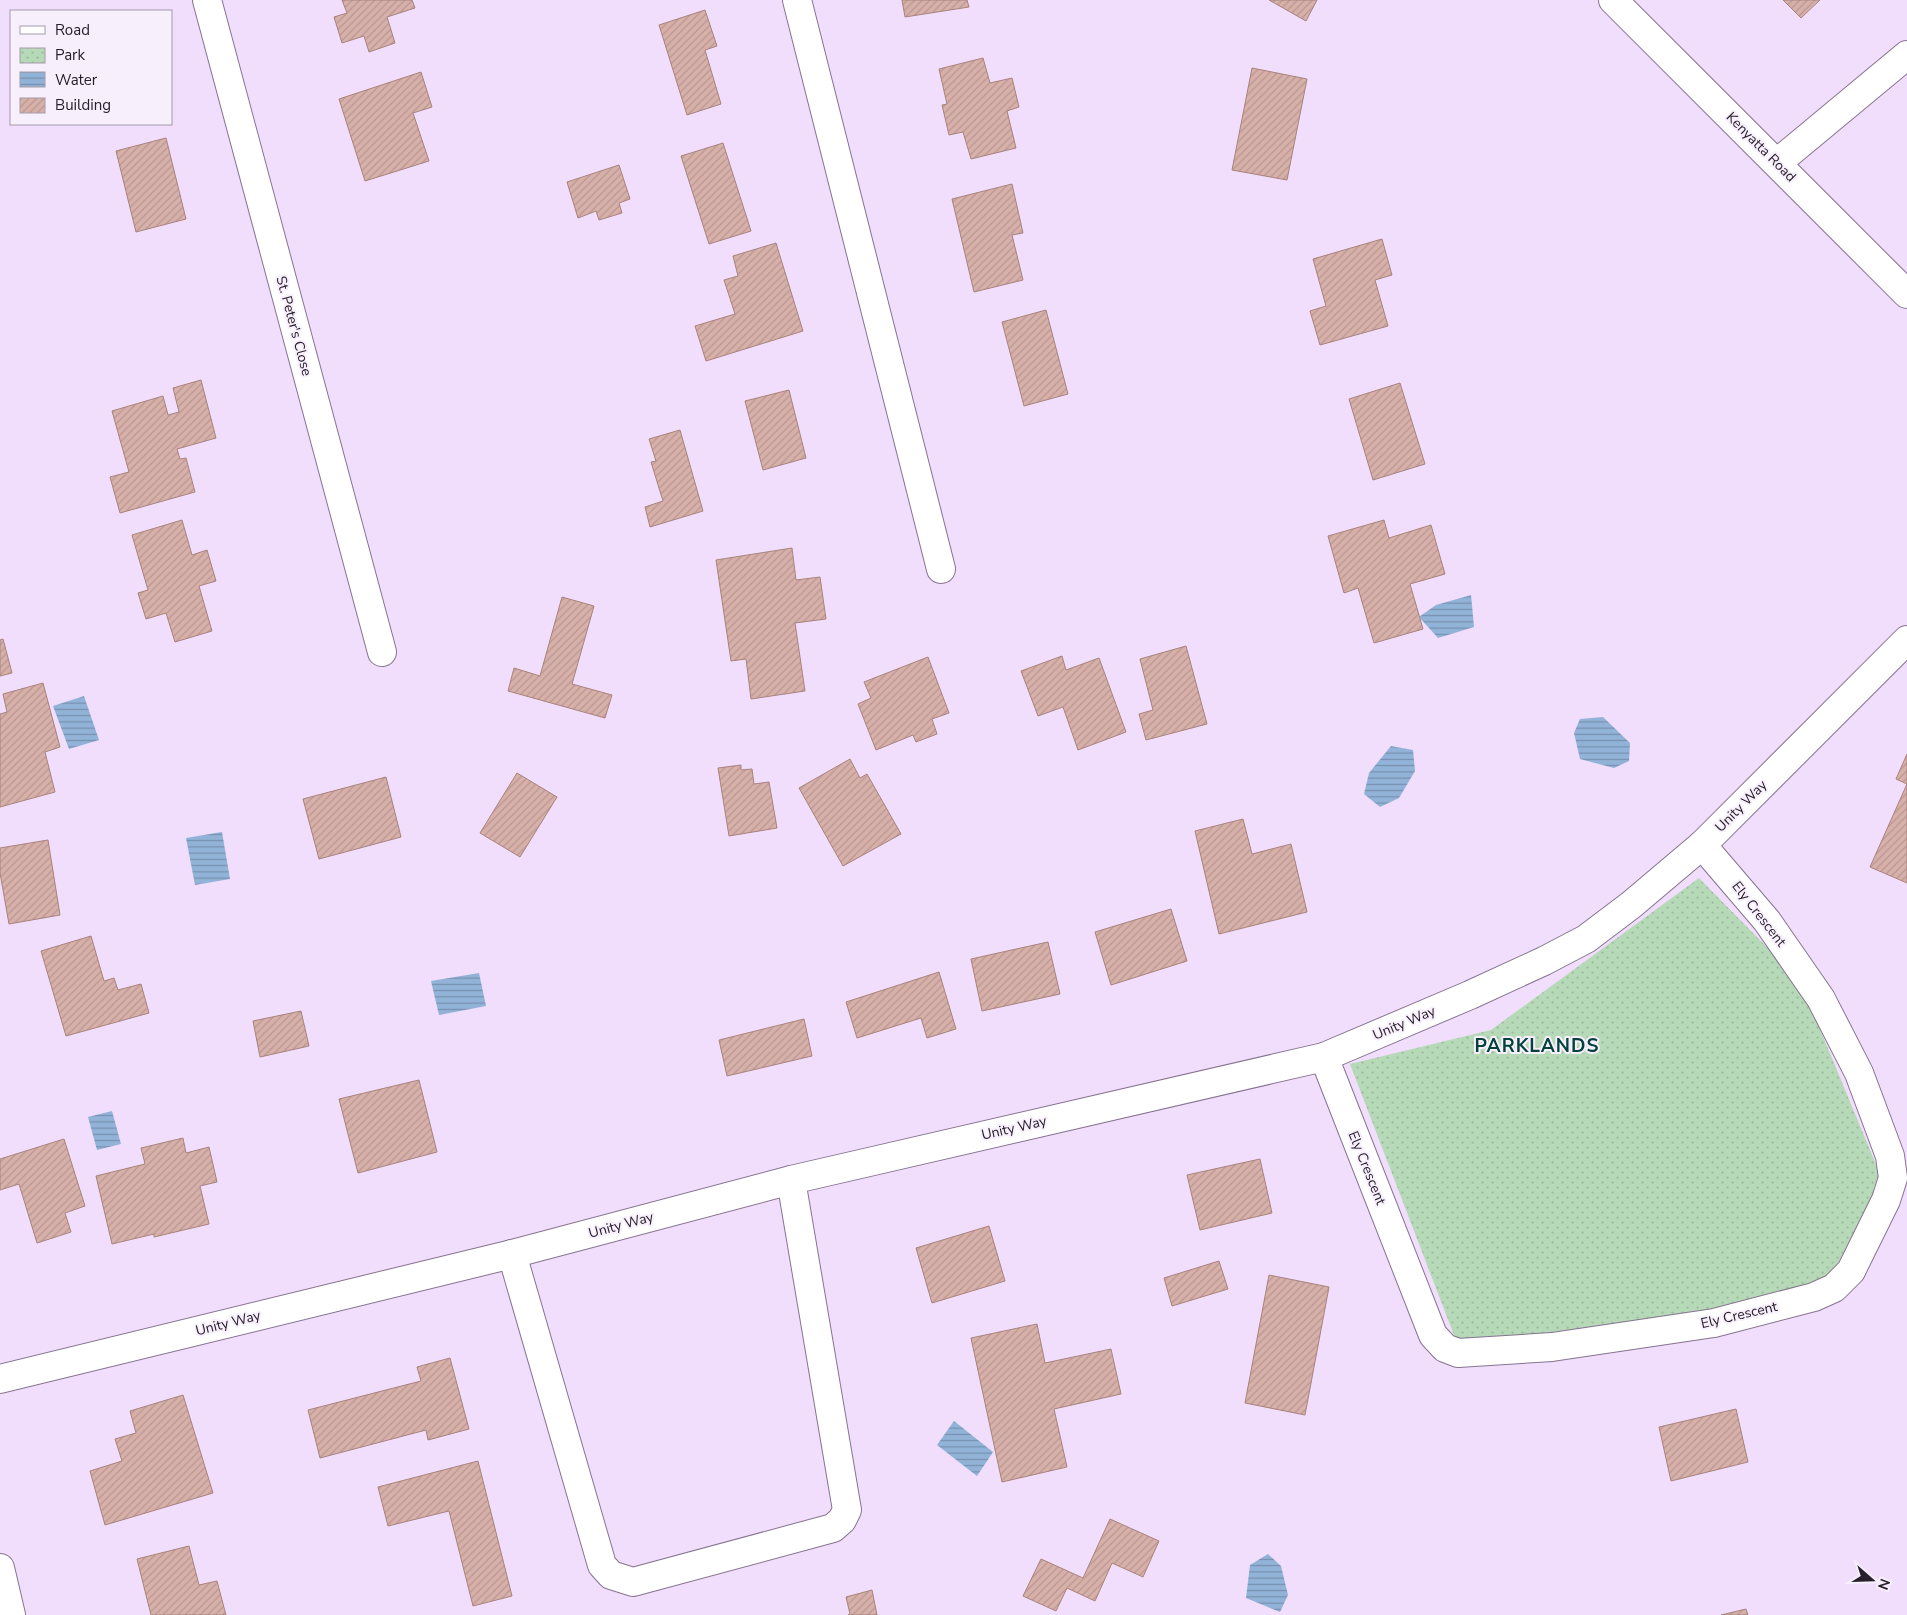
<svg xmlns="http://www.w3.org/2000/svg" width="1907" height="1615" viewBox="0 0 1907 1615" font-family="'Nunito Sans',sans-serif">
<defs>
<pattern id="park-dots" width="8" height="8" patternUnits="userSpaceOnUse" patternTransform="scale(1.25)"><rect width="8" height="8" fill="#b6d9b7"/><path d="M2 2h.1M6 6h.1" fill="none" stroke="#9cba9e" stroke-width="1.8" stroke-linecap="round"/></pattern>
<pattern id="water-rules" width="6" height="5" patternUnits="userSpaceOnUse" patternTransform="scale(1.25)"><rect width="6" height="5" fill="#92b3d8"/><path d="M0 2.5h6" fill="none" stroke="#7791af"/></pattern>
<pattern id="building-hatch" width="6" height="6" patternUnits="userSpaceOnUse" patternTransform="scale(1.25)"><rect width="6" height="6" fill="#d7b0a9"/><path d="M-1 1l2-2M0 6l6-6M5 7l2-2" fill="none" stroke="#b99792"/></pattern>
</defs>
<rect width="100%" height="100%" fill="#f1ddfc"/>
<polygon fill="url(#park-dots)" points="1699,878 1800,981 1882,1179 1827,1284 1713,1313 1457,1343 1350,1064 1491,1030"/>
<g fill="url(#water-rules)">
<polygon points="1471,595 1474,627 1438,638 1419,617 1436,605"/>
<polygon points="84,696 99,740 69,749 53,706"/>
<polygon points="1603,717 1630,743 1629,761 1614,768 1580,759 1574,733 1580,719"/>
<polygon points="1391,746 1413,750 1415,771 1399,798 1380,807 1364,794 1369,773"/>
<polygon points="222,832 230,879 195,885 186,838"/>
<polygon points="479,973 486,1006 439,1015 431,981"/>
<polygon points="112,1111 121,1144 97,1150 88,1117"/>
<polygon points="954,1421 993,1452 977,1476 937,1445"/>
<polygon points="1268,1554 1281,1566 1288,1595 1280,1612 1246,1598 1250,1565"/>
</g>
<g fill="url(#building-hatch)" stroke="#a8837c">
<polygon points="342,0 412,0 415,8 387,17 395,43 369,52 364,36 342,43 334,17 347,13"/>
<polygon points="902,0 967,0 969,7 905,17"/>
<polygon points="1269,0 1317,0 1306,21"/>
<polygon points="1783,0 1820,0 1801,18"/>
<polygon points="705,10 717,46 705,50 721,104 687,115 659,25"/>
<polygon points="983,58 990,83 1012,78 1019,107 1007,111 1016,148 971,159 963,132 949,135 942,105 947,104 939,69"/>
<polygon points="1252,68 1307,79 1287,180 1232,170"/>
<polygon points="421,72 432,107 413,113 429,161 365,181 339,99"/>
<polygon points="166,138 186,219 136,232 116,151"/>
<polygon points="723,143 751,231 709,244 681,156"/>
<polygon points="619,165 630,199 619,203 622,213 599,220 596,211 578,218 567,182"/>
<polygon points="1012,184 1023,233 1012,235 1023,280 974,292 952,199"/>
<polygon points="1382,239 1392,275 1375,280 1388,326 1320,345 1310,311 1326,306 1313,259"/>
<polygon points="776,243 803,331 706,361 695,326 735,314 724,280 738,276 733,256"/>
<polygon points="1046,310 1068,394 1024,406 1002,322"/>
<polygon points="201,380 216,438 177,449 180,459 186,458 195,492 120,513 110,477 129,472 112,411 163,396 168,415 179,412 173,388"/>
<polygon points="1400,383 1425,464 1373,480 1349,399"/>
<polygon points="789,390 806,458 763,470 745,401"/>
<polygon points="680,430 703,511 650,527 645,507 663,501 651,462 656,461 649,439"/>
<polygon points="182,520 192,555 207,550 216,581 199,586 212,631 175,642 166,613 146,619 138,593 148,590 132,535"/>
<polygon points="1384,520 1389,538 1431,525 1445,574 1410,584 1423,629 1374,643 1358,588 1344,593 1328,536"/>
<polygon points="792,548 796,580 820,577 826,619 795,623 805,691 751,699 746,659 731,661 716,560"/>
<polygon points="562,597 594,606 572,684 612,695 605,718 508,691 514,668 540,676"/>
<polygon points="3,639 12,673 0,676 0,640"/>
<polygon points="1186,646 1207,724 1146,740 1139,714 1153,710 1140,659"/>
<polygon points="1062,656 1066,670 1099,658 1126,732 1078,750 1063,707 1038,716 1021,671"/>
<polygon points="928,657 949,713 932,719 937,734 916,742 913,735 876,750 858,704 871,698 864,682"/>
<polygon points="43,683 60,747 45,752 55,792 0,807 0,714 7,712 3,694"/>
<polygon points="1907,754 1907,883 1870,867 1907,784 1896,779"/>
<polygon points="850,759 860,778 867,774 901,834 843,866 799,788"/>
<polygon points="741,765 741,770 752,769 754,784 769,782 777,828 729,836 718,768"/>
<polygon points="517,773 557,797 520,857 480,833"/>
<polygon points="386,777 401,837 319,859 303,799"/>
<polygon points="1243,819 1252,854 1291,844 1307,912 1219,934 1195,831"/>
<polygon points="48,840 60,915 9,924 0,873 0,848"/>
<polygon points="1171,909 1187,961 1111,985 1095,932"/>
<polygon points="91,936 104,981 114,978 118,990 141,984 149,1013 66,1036 41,951"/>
<polygon points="1048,942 1060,994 982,1011 971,959"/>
<polygon points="939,972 956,1029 927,1038 921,1018 857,1038 846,1002"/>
<polygon points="301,1011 309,1046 260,1057 253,1021"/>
<polygon points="804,1019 812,1056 727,1076 719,1040"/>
<polygon points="419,1080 437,1152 358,1173 339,1099"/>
<polygon points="183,1138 186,1153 209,1147 217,1182 200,1186 209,1224 154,1237 154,1234 112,1244 96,1176 145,1164 141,1148"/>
<polygon points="64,1139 85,1206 65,1213 71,1232 37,1243 19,1184 0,1190 0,1159"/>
<polygon points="1260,1159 1272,1213 1200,1230 1187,1175"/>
<polygon points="989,1226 1005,1281 932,1303 916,1248"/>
<polygon points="1219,1261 1228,1289 1172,1306 1164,1278"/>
<polygon points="1269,1275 1329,1287 1305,1415 1245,1403"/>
<polygon points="1037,1324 1045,1363 1111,1349 1121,1394 1054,1409 1067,1467 1002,1482 971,1338"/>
<polygon points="450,1358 469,1429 428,1440 426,1430 320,1458 308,1410 421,1381 417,1367"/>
<polygon points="183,1395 213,1493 105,1525 90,1471 122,1461 115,1439 136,1433 130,1411"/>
<polygon points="1736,1409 1748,1462 1671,1481 1659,1427"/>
<polygon points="478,1461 512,1596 473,1606 449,1511 388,1526 378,1487"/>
<polygon points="1110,1519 1159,1541 1143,1577 1112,1563 1095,1601 1067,1588 1056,1611 1023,1596 1041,1559 1083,1578"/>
<polygon points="189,1546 199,1585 217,1581 226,1615 151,1615 137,1559"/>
<polygon points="872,1590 877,1615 848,1615 850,1614 846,1597"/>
<polygon points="1746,1609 1748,1615 1721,1615"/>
</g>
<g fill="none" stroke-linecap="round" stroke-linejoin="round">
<g stroke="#867490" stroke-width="30">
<g id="minor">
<polyline points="207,0 382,652"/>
<polyline points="797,0 941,569"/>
<polyline points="1613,0 1907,294"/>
<polyline points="1777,163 1907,55"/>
<polyline points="1324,1057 1433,1335 1445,1348 1458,1353 1552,1347 1714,1323 1814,1297 1834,1288 1851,1271 1886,1200 1893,1178 1890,1156 1859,1073 1821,999 1767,921 1702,845"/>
<polyline points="512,1254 602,1565 611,1575 633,1582 833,1528 842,1520 847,1510 791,1180"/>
<polyline points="0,1379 512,1254 791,1180 1324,1057 1470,995 1544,961 1586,939 1631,905 1702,845 1907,640"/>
</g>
</g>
<g stroke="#867490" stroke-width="30">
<polyline id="major" points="0,1568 11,1615"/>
</g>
<use href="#minor" stroke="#fff" stroke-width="28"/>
<use href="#major" stroke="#fff" stroke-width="28"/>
</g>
<g text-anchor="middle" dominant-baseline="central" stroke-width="4" stroke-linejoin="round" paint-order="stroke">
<g font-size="14" fill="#27202b" stroke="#f8effc">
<text transform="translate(1761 147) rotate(45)">Kenyatta Road</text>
<text transform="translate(294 326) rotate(75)">St. Peter's Close</text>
<text transform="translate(1741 806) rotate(-45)">Unity Way</text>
<text transform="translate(1759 914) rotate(52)">Ely Crescent</text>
<text transform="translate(1404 1023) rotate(-23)">Unity Way</text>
<text transform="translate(1014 1128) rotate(-13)">Unity Way</text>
<text transform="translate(1367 1168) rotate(68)">Ely Crescent</text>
<text transform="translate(621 1225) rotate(-15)">Unity Way</text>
<text transform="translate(1739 1315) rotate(-13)">Ely Crescent</text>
<text transform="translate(228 1323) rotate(-14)">Unity Way</text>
</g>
<g font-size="19" font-weight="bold" letter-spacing="1" fill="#02423b" stroke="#f8effc">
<text x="1537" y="1046">PARKLANDS</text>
</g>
</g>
<rect x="10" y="10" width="162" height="115" fill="#f8effc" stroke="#a49ca8"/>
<rect x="20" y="26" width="25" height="8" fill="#ffffff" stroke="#a49ca8"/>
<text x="55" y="35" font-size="15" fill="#27202b">Road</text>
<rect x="20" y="48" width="25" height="15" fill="url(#park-dots)" stroke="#a49ca8"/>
<text x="55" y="60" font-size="15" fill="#27202b">Park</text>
<rect x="20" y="72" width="25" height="15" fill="url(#water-rules)" stroke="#a49ca8"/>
<text x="55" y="85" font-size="15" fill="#27202b">Water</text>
<rect x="20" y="98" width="25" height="15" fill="url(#building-hatch)" stroke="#a49ca8"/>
<text x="55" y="110" font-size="15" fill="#27202b">Building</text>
<g transform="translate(1872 1580) rotate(110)" stroke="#f8effc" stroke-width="4" paint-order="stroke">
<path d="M0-4L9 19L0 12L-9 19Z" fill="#27202b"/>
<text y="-8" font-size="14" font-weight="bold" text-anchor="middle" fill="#27202b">N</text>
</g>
</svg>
